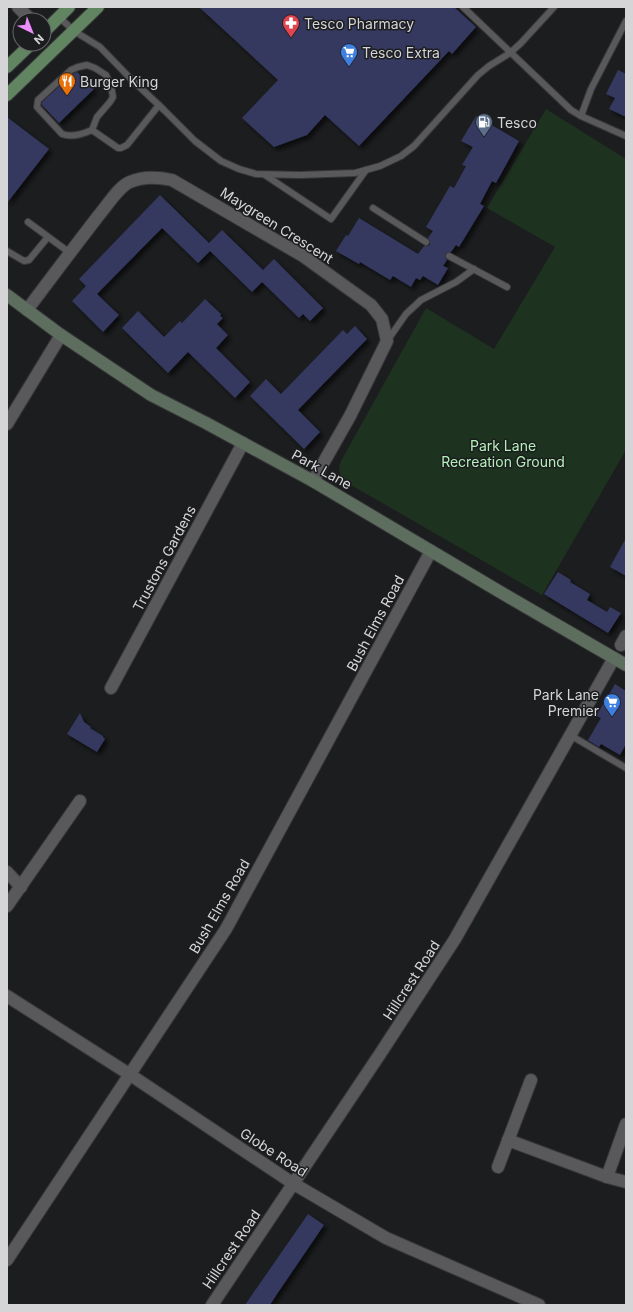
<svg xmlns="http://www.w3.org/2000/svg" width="633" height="1312" viewBox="0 0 633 1312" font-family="Inter,sans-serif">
<defs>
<filter id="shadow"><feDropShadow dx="3.5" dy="3.5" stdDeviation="2" flood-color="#0009"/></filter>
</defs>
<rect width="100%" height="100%" fill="#1c1d1f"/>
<path fill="#1e3220" d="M 546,109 L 626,159 L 626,450 L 542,595 L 344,481 C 339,474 338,470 341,461 L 426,308 L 494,349 L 555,247 L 487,208 Z"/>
<g fill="#34385f" filter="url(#shadow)">
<polygon points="199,7 454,7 476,27 452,54 449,51 359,146 325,115 307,135 274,147 242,118 278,80"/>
<polygon points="618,70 626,74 626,117 609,109 615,98 606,94"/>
<polygon points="77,72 94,89 59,123 42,105 42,102 73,74"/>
<polygon points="476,116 519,141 496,183 492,181 480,204 484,206 459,247 456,245 451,252 448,252 445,254 445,257 447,260 443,266 448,268 438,285 423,276 420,280 416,278 411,287 393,276 390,280 360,262 359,264 336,251 346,235 348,236 359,218 418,254 424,246 426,246 430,245 430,242 428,238 433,231 426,227 450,186 454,188 466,166 462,165 473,147 461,141"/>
<polygon points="7,117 49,149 7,203"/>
<polygon points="160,195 209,243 222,230 263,270 274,259 323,308 310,321 303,314 299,318 262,282 252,292 210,251 198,263 162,228 97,294 119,315 103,332 72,301 86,286 79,279"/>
<polygon points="205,299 221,314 220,316 223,318 217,324 228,335 216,348 250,382 235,398 188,352 168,373 122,328 138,311 164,337 180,321 182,323"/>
<polygon points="355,326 367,339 298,410 320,432 304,449 250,396 266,379 281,394 343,330 347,334"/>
<polygon points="626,538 626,576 610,567"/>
<polygon points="558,572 571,580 570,582 590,594 587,600 607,612 610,607 621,613 608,633 544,594"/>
<polygon points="615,684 626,691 626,744 620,755 601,744 599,747 588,740 601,718 596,716"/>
<polygon points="80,713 84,722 91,727 90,728 103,736 103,737 105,739 97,752 67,734"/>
<polygon points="308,1214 324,1225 277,1294 270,1305 245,1305"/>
</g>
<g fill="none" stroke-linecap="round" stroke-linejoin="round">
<g stroke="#38383a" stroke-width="8">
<g id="lane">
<polyline points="463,7 571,110 581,116 626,136"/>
<polyline points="59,17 74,31 100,47 130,78 164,110 195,141 221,161 239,169 256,174 300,175 355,173 380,166 401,156 414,146 478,75 489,66 510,53 521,43 554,7"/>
<path d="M 87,65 L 95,68 L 106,75 L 111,86 L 113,97 L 110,102 L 97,117 L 92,130 C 83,134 72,138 62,134 L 37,107 L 38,100 L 71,70 L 78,67 Z"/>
<polyline points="581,116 591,89 626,21"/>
<polyline points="92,130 118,148 121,148 127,145 159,105"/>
<polyline points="265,175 331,219 366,170"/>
<polyline points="373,208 426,242"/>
<polyline points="28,222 70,253"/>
<polyline points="7,251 24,261 29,260 48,237"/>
<polyline points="449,256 507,287"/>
<polyline points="387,341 406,314 421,300 456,282 474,269"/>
<polyline points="570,735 626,768"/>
</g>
</g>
<g stroke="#38383a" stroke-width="14">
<g id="street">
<polyline points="18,7 31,20"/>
<path d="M 27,310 C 51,278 75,246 99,215 C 107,206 119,186 130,182 C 143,176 158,177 172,180 L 303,256 L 371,305 L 382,319 L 387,341 L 350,416 L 313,481"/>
<polyline points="7,424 61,335"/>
<polyline points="621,645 626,636"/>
<polyline points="111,688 243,443"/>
<polyline points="7,872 21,887"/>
<polyline points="7,906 80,801"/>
<polyline points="7,996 129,1074 294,1184 386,1238 539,1305"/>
<polyline points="508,1140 607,1177 626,1182"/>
<polyline points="498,1167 531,1080"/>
<polyline points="607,1177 626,1124"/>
<polyline points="7,1260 226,929 431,551"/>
<polyline points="212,1305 380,1054 455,939 614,658"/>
</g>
</g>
<g stroke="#38383a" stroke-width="14">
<polyline id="secondary" points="7,295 61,335 151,395 206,423 313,481 507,596 626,665"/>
</g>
<g stroke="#38383a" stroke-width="14">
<g id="primary">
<polyline points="44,32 69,7"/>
<polyline points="7,67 31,44"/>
<polyline points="7,95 98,7"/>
</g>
</g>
<use href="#lane" stroke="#59595c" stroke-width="6"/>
<use href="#street" stroke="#59595c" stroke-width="12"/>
<use href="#secondary" stroke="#5d6e5f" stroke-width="12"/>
<use href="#primary" stroke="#618461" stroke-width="12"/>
</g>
<defs>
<g id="pharmacy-pin" transform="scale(0.9)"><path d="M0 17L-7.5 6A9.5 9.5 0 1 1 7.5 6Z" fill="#e0444e" stroke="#1c1d1f"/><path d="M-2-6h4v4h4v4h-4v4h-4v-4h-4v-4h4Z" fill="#fff"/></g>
<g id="supermarket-pin" transform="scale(0.9)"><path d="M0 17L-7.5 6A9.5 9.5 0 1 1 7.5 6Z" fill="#3f7fe0" stroke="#1c1d1f"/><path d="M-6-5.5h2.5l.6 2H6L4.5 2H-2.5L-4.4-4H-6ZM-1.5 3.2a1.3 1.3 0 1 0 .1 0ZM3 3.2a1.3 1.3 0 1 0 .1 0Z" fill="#fff"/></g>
<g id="restaurant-pin" transform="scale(0.9)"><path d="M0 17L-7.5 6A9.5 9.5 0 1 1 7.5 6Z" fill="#e8710a" stroke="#1c1d1f"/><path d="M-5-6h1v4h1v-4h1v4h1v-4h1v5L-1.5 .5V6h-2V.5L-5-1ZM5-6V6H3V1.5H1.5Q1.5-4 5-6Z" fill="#fff"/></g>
<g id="fuel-pin" transform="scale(0.9)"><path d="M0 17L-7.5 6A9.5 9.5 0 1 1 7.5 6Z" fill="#5c6f8a" stroke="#1c1d1f"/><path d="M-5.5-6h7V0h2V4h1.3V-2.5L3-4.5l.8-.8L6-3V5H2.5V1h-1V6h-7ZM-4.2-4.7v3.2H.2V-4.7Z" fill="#fff"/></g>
</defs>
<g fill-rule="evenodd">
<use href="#pharmacy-pin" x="291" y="23"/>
<use href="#supermarket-pin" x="349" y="52"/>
<use href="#restaurant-pin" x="67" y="81"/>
<use href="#fuel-pin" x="484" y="122"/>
<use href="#supermarket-pin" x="612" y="702"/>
</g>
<g text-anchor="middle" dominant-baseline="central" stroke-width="3" stroke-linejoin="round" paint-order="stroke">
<g font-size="14" fill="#d5d5d7" stroke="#1c1d1f" text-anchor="start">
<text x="304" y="23">Tesco Pharmacy</text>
<text x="362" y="52">Tesco Extra</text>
<text x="80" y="81">Burger King</text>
<text x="497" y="122">Tesco</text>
<text x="599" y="694" text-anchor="end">Park Lane<tspan x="599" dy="16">Premier</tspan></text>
</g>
<g font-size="14" fill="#d5d5d7" stroke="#1c1d1f">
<text transform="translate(277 225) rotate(32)">Maygreen Crescent</text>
<text transform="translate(322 469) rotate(29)">Park Lane</text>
<text transform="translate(164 558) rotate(-62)">Trustons Gardens</text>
<text transform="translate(375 623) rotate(-62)">Bush Elms Road</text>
<text transform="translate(219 906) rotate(-60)">Bush Elms Road</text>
<text transform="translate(411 980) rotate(-57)">Hillcrest Road</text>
<text transform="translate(274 1152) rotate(33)">Globe Road</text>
<text transform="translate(231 1249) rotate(-56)">Hillcrest Road</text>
</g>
<g font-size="14" fill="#b3f0b9" stroke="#1c1d1f">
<text x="503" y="445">Park Lane<tspan x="503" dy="16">Recreation Ground</tspan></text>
</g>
</g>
<rect width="633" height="1312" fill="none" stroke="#d5d5d7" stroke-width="16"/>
<g transform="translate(32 32) rotate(137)"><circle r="19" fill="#1c1d1f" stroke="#666769"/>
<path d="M0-3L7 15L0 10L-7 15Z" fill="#eb8dfb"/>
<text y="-6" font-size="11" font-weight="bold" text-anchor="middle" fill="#d5d5d7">N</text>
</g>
</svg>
